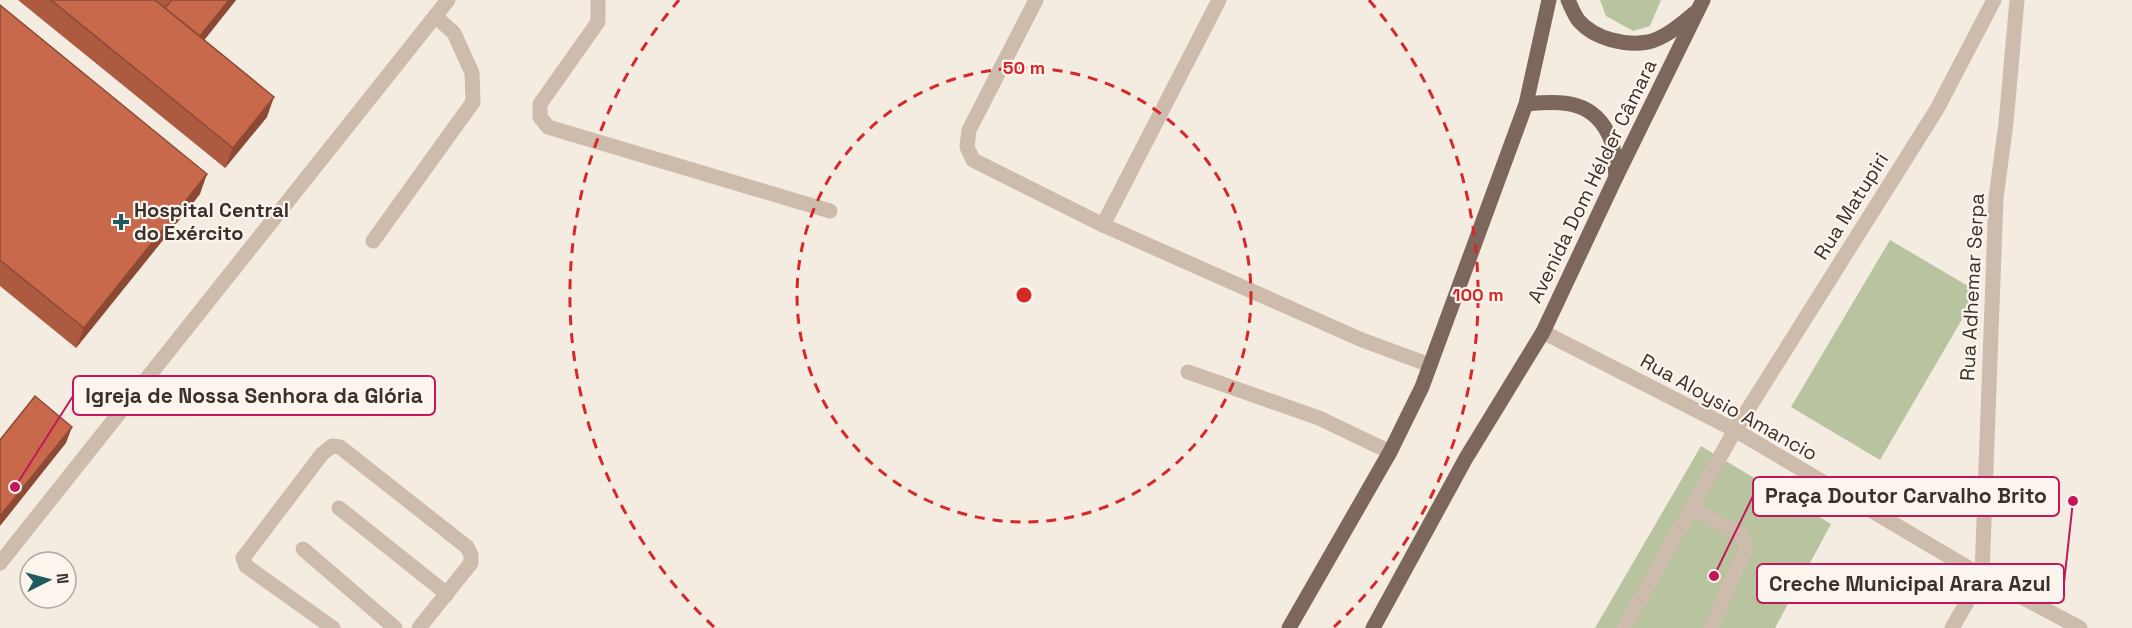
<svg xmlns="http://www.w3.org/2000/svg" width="2132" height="628" viewBox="0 0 2132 628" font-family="'Space Grotesk',sans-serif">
<rect width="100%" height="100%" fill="#f4ebe1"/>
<g fill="#b8c4a0">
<polygon points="1600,0 1661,0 1650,26 1633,31 1606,16"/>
<polygon points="1890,240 1978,292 1880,460 1791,407"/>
<polygon points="1701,446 1831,524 1775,628 1595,628"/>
</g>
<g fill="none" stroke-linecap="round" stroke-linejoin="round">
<g stroke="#cdbbac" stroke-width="15">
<polyline points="1036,0 969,130 967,147 973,160 1103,225 1362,340 1430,365"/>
<polyline points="1103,225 1219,0"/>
<polyline points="373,241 473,102 472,73 454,33 435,16"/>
<polyline points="1188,372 1319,418 1390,452"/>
<polyline points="339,508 447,594"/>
<polyline points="1691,508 1742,535 1746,547 1711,628"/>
<polyline points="303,549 395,628"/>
<polyline points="333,628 246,566 243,558 322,454 332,446 340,447 467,547 471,555 471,563 419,628"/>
<polyline points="1624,628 1735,430"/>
</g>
<g stroke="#cdbbac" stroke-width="15">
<polyline points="598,0 598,22 540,104 540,117 548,127 830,211"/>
<polyline points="1543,332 1735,430 1982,576 2080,628"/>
<polyline points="1735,430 1937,109 1994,0"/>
<polyline points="0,563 448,0"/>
<polyline points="1952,628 1982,576 1996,198 2006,123 2017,0"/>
</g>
<g stroke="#7d675c" stroke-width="15">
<path d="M 1568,0 C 1571,6 1574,15 1579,21 C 1595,39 1625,46 1648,42 C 1666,38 1682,23 1696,12"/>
<path d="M 1526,104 C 1562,101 1595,99 1611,140 C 1615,151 1615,166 1616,177"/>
<polyline points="1289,628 1390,452 1422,387 1526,104 1549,0"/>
<polyline points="1373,628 1466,458 1543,332 1616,177 1703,0"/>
</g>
</g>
<g fill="#ac5a40">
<polygon points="18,0 236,0 204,40 267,117 225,168"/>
<polygon points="0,5 200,194 76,348 0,286"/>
</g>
<g fill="#8c4a34">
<polygon points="229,0 236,0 194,53 200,36"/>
<polygon points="274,97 267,117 225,168 233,148"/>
<polygon points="207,174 200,194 76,348 84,328"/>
<polygon points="72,427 66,443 0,526 0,516"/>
</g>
<g fill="#c8694b" stroke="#8c4a34" stroke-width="1.5">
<polygon points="51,0 155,0 274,97 233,148"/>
<polygon points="172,0 229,0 200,36 165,8"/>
<polygon points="0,5 207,174 84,328 0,260"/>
<polygon points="35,396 72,427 0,516 0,440"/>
</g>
<g fill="none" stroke="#d62828" stroke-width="3" stroke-dasharray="10 8">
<circle cx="1024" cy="295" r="227"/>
<path d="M714 627A454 454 0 0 1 679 0M1369 0A454 454 0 0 1 1334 627"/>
</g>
<path fill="#1f5a5e" stroke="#fbf5ee" stroke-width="2" d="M118 213h6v6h6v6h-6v6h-6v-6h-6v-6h6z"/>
<g text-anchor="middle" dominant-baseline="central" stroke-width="4.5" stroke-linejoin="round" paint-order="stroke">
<g font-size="20" fill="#3b302b" stroke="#fbf5ee">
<text transform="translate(1592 181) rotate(-64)">Avenida Dom Hélder Câmara</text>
<text transform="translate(1851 206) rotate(-58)">Rua Matupiri</text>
<text transform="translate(1972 287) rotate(-87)">Rua Adhemar Serpa</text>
<text transform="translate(1729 407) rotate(29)">Rua Aloysio Amancio</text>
</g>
<g font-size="20" font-weight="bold" fill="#3b302b" stroke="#fbf5ee" text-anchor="start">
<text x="134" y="210">Hospital Central<tspan x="134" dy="23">do Exército</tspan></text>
</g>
</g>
<circle cx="1024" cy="295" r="9" fill="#d62828" stroke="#fbf5ee" stroke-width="3"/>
<g font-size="18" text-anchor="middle" font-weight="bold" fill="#d62828" stroke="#fbf5ee" stroke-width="4.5" stroke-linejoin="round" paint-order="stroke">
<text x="1024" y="74">50 m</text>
<text x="1478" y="301">100 m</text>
</g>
<path fill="none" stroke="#c2185b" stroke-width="2" d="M15 487L73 396M1714 576L1753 496M2073 501L2064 583"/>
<g fill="#c2185b" stroke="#fbf5ee" stroke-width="2">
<circle cx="15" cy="487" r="6"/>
<circle cx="1714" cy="576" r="6"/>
<circle cx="2073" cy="501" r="6"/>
</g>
<g fill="#fbf5ee" stroke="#c2185b" stroke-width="2">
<rect x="73" y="376" width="362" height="39" rx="6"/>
<rect x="1753" y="477" width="306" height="39" rx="6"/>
<rect x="1757" y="564" width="307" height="39" rx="6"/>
</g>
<g font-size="21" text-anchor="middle" font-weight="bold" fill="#3b302b">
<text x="254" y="403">Igreja de Nossa Senhora da Glória</text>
<text x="1906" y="503">Praça Doutor Carvalho Brito</text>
<text x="1910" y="591">Creche Municipal Arara Azul</text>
</g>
<g transform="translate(48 580) rotate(84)"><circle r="28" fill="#fbf5ee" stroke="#aea6a0" stroke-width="1.5"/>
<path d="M0-4.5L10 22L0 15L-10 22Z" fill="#1f5a5e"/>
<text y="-9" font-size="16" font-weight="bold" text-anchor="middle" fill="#3b302b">N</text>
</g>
</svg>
